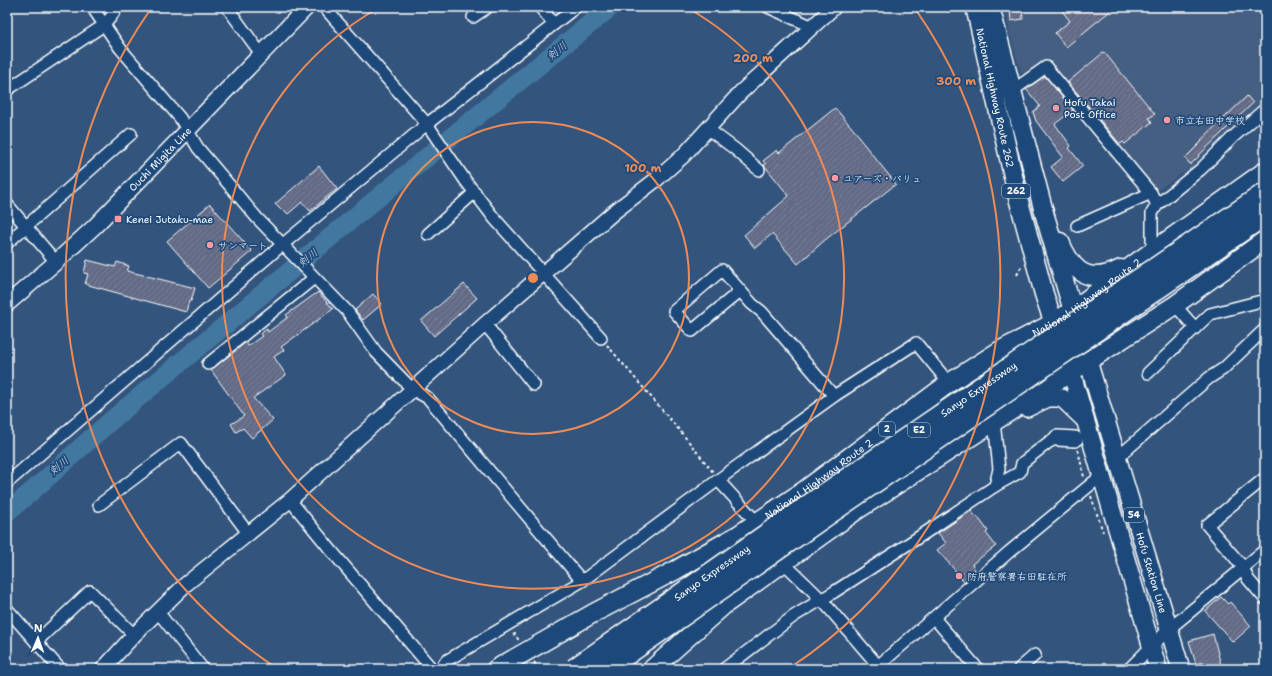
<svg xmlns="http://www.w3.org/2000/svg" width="1272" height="676" viewBox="0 0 1272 676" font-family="'Shantell Sans','Klee One',sans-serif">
<defs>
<pattern id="building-hatch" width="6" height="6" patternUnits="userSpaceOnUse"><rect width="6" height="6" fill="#626a85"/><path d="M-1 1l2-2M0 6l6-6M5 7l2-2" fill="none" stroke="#7a8097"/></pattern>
</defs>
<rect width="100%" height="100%" fill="#33547d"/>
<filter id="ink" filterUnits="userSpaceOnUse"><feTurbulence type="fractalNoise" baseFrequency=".025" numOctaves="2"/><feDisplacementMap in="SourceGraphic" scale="8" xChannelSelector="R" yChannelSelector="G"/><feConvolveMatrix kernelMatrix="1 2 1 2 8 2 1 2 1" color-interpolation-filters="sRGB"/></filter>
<g filter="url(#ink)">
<polygon fill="#455e82" points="1007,7 1265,7 1265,98 1215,143 1195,164 1154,193 1045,59 1026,74 1021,72 1009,31"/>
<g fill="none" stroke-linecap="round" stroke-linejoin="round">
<path stroke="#4378a0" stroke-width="19" d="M 7,512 C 46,481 82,445 120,413 C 283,277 445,140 611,7"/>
</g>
<g fill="url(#building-hatch)" stroke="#fff">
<polygon points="1010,7 1022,7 1023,19 1011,21"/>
<polygon points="1059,7 1115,7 1066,47 1055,33 1070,21"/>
<polygon points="1104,52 1155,114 1149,118 1152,122 1125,144 1123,142 1120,144 1068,82"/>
<polygon points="1045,76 1073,110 1055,124 1071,146 1069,148 1083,166 1063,182 1051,167 1063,157 1036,121 1033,112 1040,106 1026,89"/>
<polygon points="1247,96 1253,103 1198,156 1199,156 1191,164 1190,164 1185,158 1202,141 1201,140"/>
<polygon points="835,108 860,137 859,138 896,184 825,240 798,264 772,234 755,248 744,235 789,196 764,165 766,164 763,161 777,150 779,153"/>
<polygon points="319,166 337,189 310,211 302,202 288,214 283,209 281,210 275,204"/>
<polygon points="210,204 252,251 208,288 167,241"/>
<polygon points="87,260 115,267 117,262 129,266 127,271 195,288 191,301 189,301 186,312 85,284 88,274 84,273"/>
<polygon points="464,284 477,298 434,336 421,321"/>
<polygon points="318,292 333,309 281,347 284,350 274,357 286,375 253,398 273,420 252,438 243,428 236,432 231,424 244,416 211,370 246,342 248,346 262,336 260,334 267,329 268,332 288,317 286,315"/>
<polygon points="373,294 382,304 363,320 355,310"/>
<polygon points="971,511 976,517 977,516 988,531 986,533 996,546 972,564 975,570 969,575 970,576 964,582 961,579 962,578 937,550 946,543 938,533"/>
<polygon points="1221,597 1228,604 1230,602 1251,626 1233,642 1205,611"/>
<polygon points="1213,634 1222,669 1206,669 1204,662 1196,664 1189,641"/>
</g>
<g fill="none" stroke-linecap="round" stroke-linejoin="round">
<g stroke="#fff" stroke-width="14">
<g id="minor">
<polyline points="92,7 120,48 180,118 198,148 257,218 347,311 376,352 413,390 428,398 582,581"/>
<polyline points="227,7 261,54"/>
<polyline points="324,7 427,124 465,180 494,218 601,338"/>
<polyline points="540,7 554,24"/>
<polyline points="768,7 813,27"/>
<polyline points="473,17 488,7"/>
<polyline points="7,90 104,25 111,17 117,7"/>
<polyline points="1012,91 1046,67 1151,193 1157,205"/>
<polyline points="708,129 735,149 759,170"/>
<polyline points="7,204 56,262"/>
<polyline points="1077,226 1151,193"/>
<polyline points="428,234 475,192"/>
<polyline points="7,243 131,134"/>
<polyline points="1152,252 1152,213 1157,205 1201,169 1233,137 1265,109"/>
<polyline points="740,291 692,331 674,311 722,270 752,304 762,312 834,396"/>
<polyline points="1175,305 1195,328"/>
<polyline points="485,324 534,385"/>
<polyline points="208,364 314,278"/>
<polyline points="1148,373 1210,314 1265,300"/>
<polyline points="994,421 999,469 995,486"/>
<polyline points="1117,458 1209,378 1223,369 1265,329"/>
<polyline points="1265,478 1207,525 1243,567 1248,579 1265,599"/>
<polyline points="718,480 751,516"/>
<polyline points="7,483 282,245 427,124 576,7"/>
<polyline points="290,500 330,549 432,669"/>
<polyline points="99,505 181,443 248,533"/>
<polyline points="789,568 821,599 881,669"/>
<polyline points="7,609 60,669"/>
<polyline points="158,612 203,669"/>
<polyline points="934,618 978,669"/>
<polyline points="36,642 90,591 134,635"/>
<polyline points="878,666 1009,552 1101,476"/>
<polyline points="441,669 446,661 582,581 718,480 834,396 916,343 949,383"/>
<polyline points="724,669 794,616 834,592 922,535 995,486 1020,472 1022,463 1049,442 1057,438"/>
<polyline points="1019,669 1035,655"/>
<polyline points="1129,669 1169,629 1265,550"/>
</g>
</g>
<g stroke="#fff" stroke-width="17">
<polyline id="tertiary" points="103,669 134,635 186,584 290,500 485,324 614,212 657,179 683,156 741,92 834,7"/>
</g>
<g stroke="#fff" stroke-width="18">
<g id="secondary">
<path id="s1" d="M 7,304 L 56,262 L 95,226 L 307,7"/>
<polyline points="1057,438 1075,439"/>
</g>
</g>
<g stroke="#fff" stroke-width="20">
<g id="primary">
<path id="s2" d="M 1088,361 L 1181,669"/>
<polyline points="1071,371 1158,669"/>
<polyline points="1027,408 1048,398 1062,398 1084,419"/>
</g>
</g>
<g stroke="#fff" stroke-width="21">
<g id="trunk">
<path id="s3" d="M 975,7 L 980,28 L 1017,194 L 1044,294 L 1057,333"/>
<polyline points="990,7 1045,216 1076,321"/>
<path d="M 1060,242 C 1073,273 1089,285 1121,269"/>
<path id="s4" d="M 496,669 L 592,614 L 676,570 L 738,535 L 805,490 L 949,383 L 999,351 L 1053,323 L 1073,310 L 1140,260 L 1265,171"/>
<polyline points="652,669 724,605 857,510 1175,305 1265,240"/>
</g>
</g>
<g stroke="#fff" stroke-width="2" stroke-dasharray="3 3" stroke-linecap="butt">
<polyline points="1017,275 1022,265"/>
<polyline points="607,345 685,437 713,472"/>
<polyline points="1078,450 1084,477"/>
<polyline points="1091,496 1103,532"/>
<polyline points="513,635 515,634 519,641"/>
<polyline points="534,662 539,669"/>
</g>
<use href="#minor" stroke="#1f4a7a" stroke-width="11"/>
<use href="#tertiary" stroke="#1f4a7a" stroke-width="14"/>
<use href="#secondary" stroke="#1f4a7a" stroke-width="15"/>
<use href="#primary" stroke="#1f4a7a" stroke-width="17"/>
<use href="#trunk" stroke="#1f4a7a" stroke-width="18"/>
<g stroke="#fff" stroke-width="23" stroke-linecap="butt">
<g id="motorway-bridge">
<path id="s5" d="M 574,669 L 791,517 L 1265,193"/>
<polyline points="606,669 820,520 1265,215"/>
</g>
</g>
<use href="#motorway-bridge" stroke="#1f4a7a" stroke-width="20"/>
</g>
</g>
<g fill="none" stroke="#ef8b55" stroke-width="2">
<circle cx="533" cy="278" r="156"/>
<path d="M686 7A311 311 0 1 1 380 7"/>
<path d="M275 667A467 467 0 0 1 150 10M916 10A467 467 0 0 1 791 667"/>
</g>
<g fill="#ff9aa2" stroke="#1f4a7a" stroke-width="1.5">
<circle cx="1056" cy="108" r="4"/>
<circle cx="1167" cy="120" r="4"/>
<circle cx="835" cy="178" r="4"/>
<rect x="114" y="215" width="8" height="8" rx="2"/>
<circle cx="210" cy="245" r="4"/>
<circle cx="959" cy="576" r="4"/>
</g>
<g text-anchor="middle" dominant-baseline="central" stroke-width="3.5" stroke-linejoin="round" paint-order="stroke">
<g fill="#1f4a7a" stroke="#bcc9d7" stroke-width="1">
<rect x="1002" y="184" width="28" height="14" rx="3"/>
<rect x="879" y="422" width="16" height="14" rx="3"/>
<rect x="908" y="423" width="22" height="14" rx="3"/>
<rect x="1124" y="508" width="20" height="14" rx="3"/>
</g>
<g font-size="9" font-weight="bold" fill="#fff">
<text x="1016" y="191">262</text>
<text x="887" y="429">2</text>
<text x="919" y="430">E2</text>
<text x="1134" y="515">54</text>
</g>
<g font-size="10" fill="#fff" stroke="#1f4a7a">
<text stroke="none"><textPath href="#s3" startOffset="93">National Highway Route 262</textPath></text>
<text stroke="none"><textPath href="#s1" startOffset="211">Ouchi Migita Line</textPath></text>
<text stroke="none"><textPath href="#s4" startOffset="699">National Highway Route 2</textPath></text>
<text stroke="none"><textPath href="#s5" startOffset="492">Sanyo Expressway</textPath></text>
<text stroke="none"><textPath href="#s4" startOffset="375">National Highway Route 2</textPath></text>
<text stroke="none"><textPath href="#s5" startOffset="168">Sanyo Expressway</textPath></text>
<text stroke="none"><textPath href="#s2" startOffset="221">Hofu Station Line</textPath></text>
</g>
<g font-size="10" fill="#fff" stroke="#1f4a7a" text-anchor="start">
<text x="1064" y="102">Hofu Takai<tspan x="1064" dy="12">Post Office</tspan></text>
<text x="1175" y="120">市立右田中学校</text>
<text x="843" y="178">ユアーズ・バリュ</text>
<text x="126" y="219">Kenei Jutaku-mae</text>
<text x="218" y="245">サンマート</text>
<text x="967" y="576">防府警察署右田駐在所</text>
</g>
<g font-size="11" font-style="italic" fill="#d0dde7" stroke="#1f4a7a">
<text transform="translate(557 51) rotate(-40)">剣川</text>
<text transform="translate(308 258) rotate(-40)">剣川</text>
<text transform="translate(59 466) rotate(-41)">剣川</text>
</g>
</g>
<circle cx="533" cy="278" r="6" fill="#ef8b55" stroke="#1f4a7a" stroke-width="2"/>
<g font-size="12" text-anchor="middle" font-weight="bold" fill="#ef8b55" stroke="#1f4a7a" stroke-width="3.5" stroke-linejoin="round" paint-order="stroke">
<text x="753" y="62">200 m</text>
<text x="956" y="85">300 m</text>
<text x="643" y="172">100 m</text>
</g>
<rect width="1272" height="676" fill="none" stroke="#1f4a7a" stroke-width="24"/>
<rect x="12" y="12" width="1248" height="652" fill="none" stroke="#fff" stroke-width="1.5" filter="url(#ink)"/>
<g transform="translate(38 638) rotate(2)" stroke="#1f4a7a" stroke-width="3" paint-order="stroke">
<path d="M0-3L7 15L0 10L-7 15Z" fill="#ffffff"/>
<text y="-6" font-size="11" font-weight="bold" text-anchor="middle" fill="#ffffff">N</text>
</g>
</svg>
